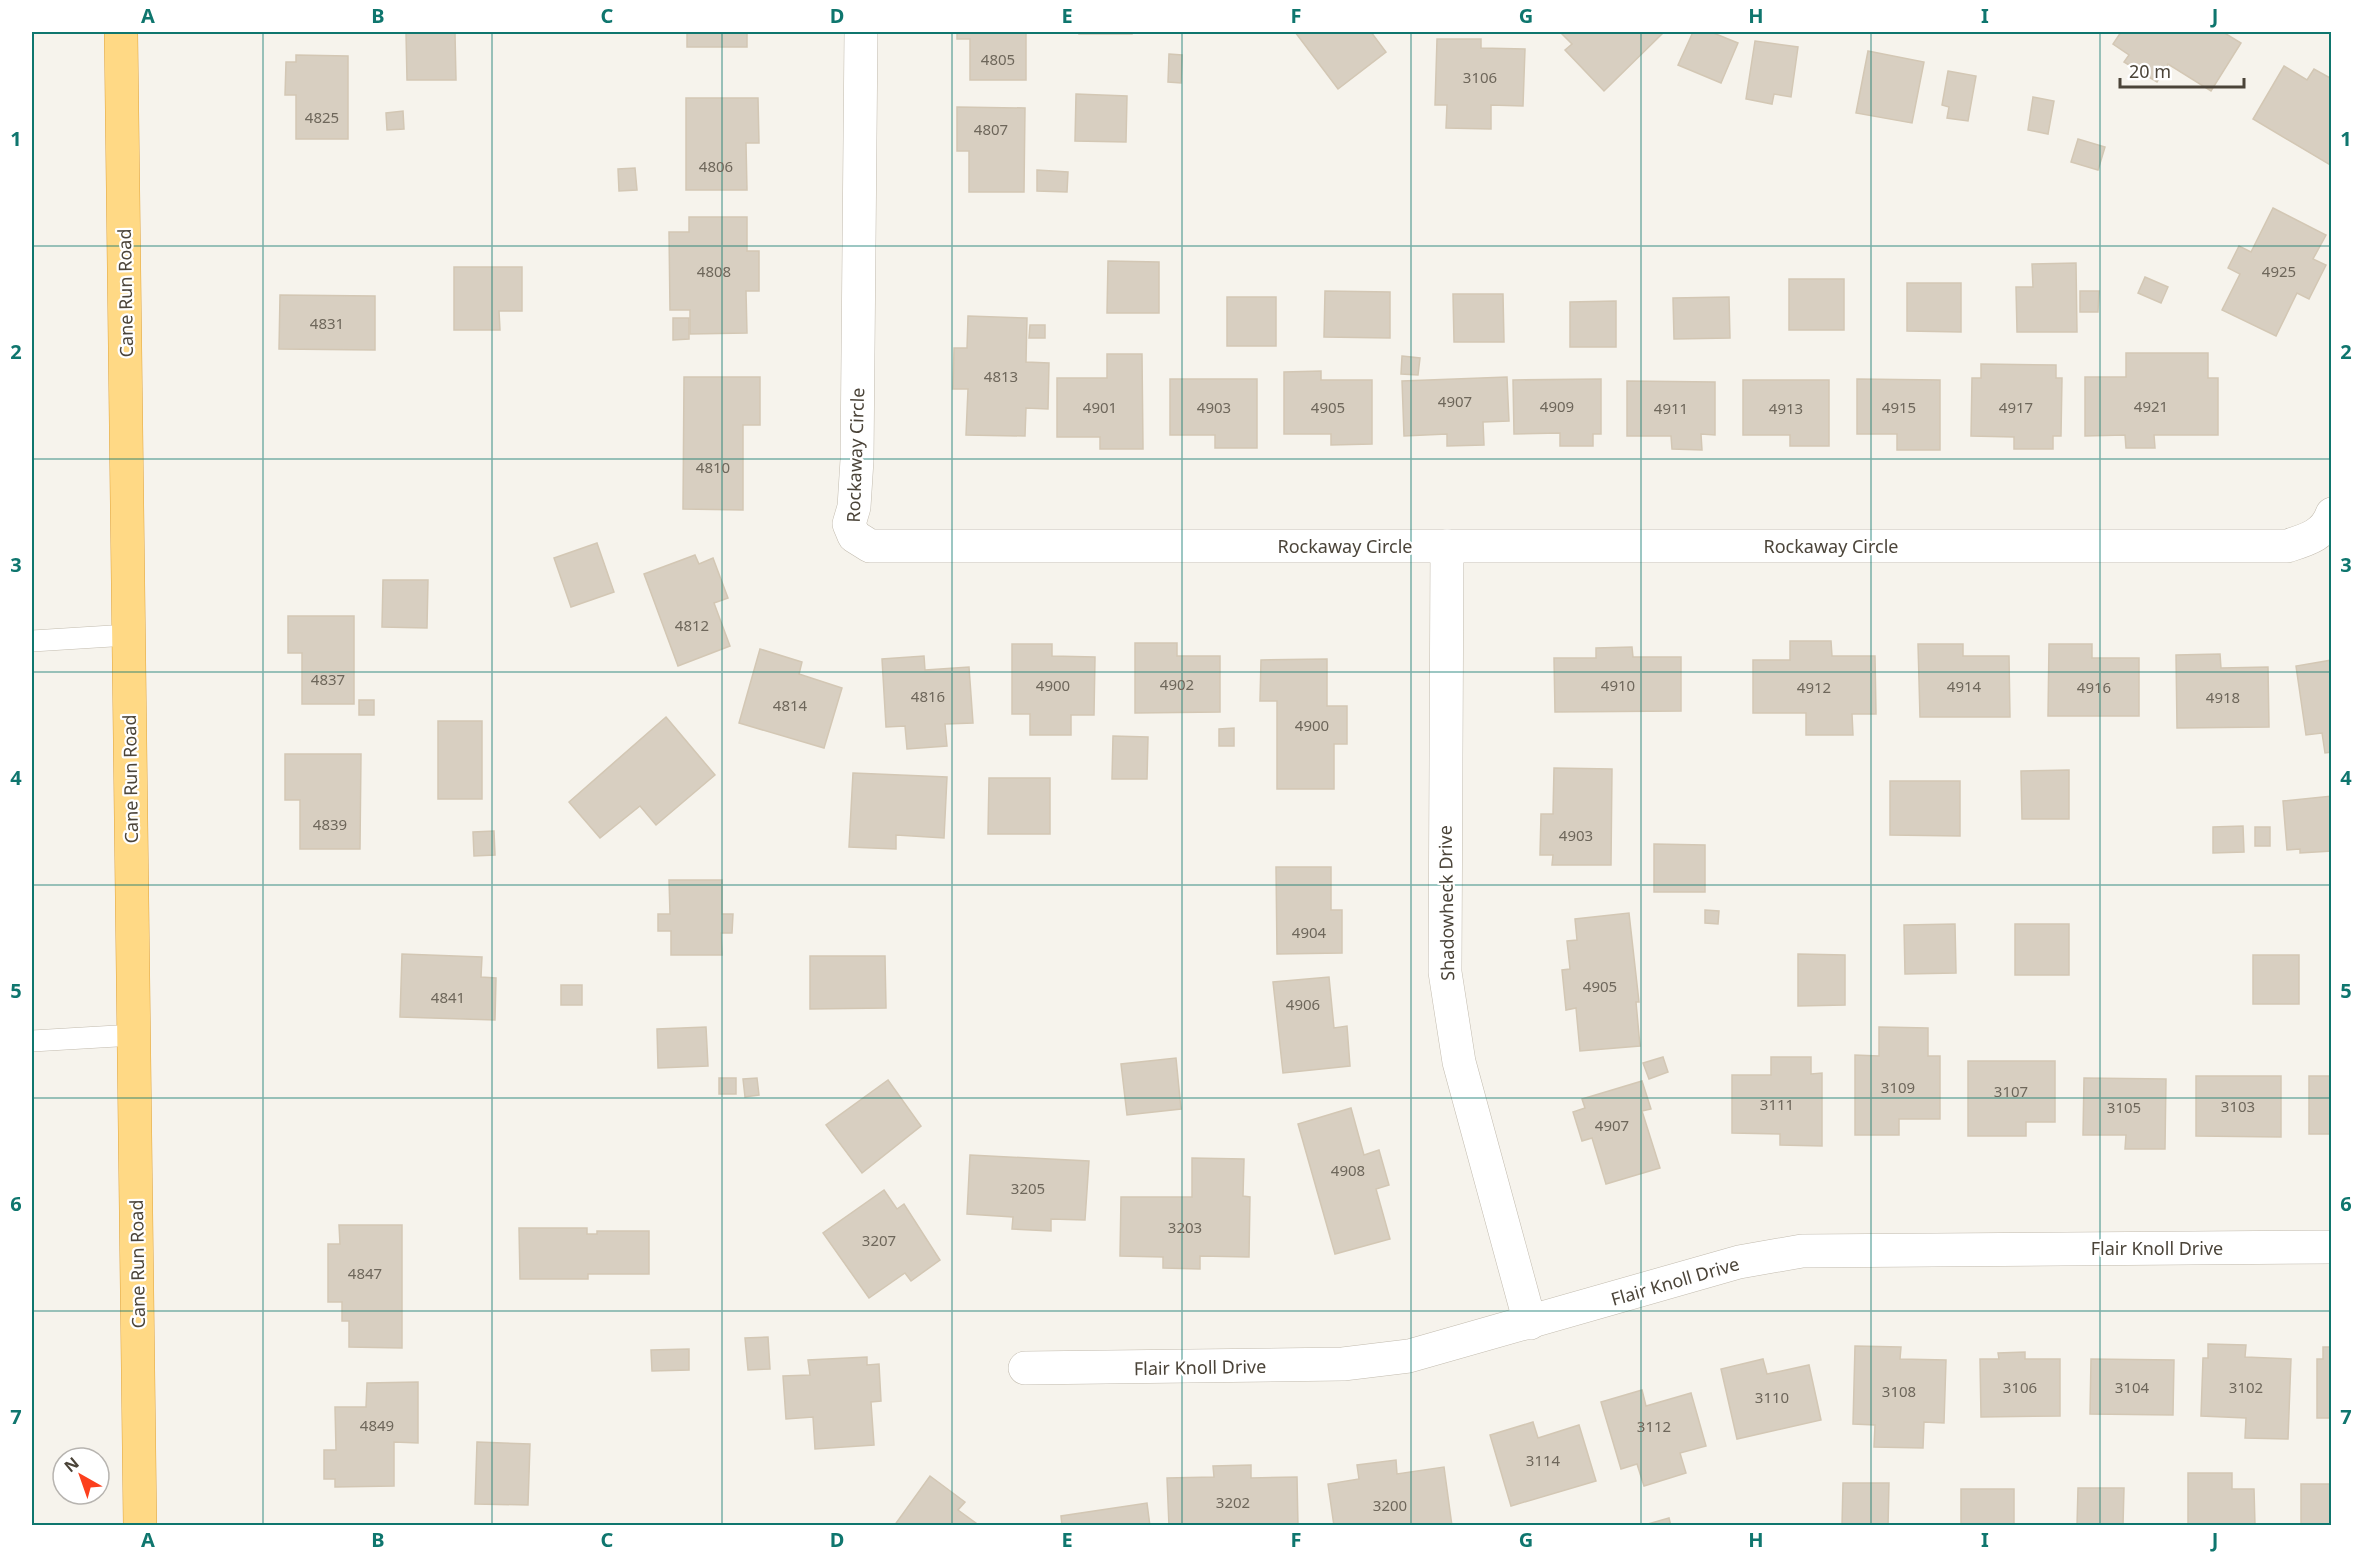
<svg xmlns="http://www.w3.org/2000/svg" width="2363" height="1557" viewBox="0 0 2363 1557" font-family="'Noto Sans',sans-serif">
<rect width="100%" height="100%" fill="#f6f3ec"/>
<g fill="#d8cfc1" stroke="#d3c7b4" stroke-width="1.5">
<rect x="687" y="32" width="60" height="15"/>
<polygon points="957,32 1026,32 1026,80 970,80 970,39 957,39"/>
<rect x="1079" y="32" width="53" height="2"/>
<polygon points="1295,32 1371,32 1386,52 1338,89"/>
<polygon points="1564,32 1664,32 1604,91 1565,50 1572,44 1562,34"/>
<polygon points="1693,32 1711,32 1738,43 1721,83 1678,65"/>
<polygon points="2121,32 2223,32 2241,43 2211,91 2168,64 2157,82 2124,62 2129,55 2113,44"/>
<polygon points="406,33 455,33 456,80 407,80"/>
<polygon points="1437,39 1481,39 1481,48 1525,49 1523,106 1491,105 1491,129 1446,128 1447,105 1435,105"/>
<polygon points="1755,41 1798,47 1791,97 1774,94 1772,104 1746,99"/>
<polygon points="1868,51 1924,62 1912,123 1856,113"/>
<polygon points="1169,54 1182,55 1181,83 1168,82"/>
<polygon points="296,55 348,56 348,139 296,139 296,95 285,95 286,62 296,62"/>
<polygon points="2284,66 2307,80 2314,69 2332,79 2332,166 2253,119"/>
<polygon points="1948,71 1976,76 1968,121 1947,118 1949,107 1942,105"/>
<polygon points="1076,94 1127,96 1126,142 1075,141"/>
<polygon points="2033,97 2054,101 2048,134 2028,130"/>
<polygon points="686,98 758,98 759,143 746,143 747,190 686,190"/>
<polygon points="957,107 1025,108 1024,192 969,192 969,151 957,151"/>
<polygon points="403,111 404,129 387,130 386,113"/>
<polygon points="2078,139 2105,147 2098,170 2071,162"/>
<polygon points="635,168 637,190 619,191 618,169"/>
<polygon points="1037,170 1068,172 1067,192 1037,191"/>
<polygon points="2273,208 2326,235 2313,259 2326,265 2309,299 2297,293 2276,336 2222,310 2240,274 2228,268 2239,246 2251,252"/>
<polygon points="689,217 747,217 747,251 759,251 759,291 746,291 747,333 690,334 690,310 670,310 669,232 689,232"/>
<polygon points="1108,261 1159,262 1159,313 1107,313"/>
<polygon points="2076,263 2077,332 2017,332 2016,287 2033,287 2032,264"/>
<polygon points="454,267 522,267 522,311 499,311 500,330 454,330"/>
<polygon points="2145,277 2168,287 2161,303 2138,293"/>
<rect x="1789" y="279" width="55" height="51"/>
<polygon points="1907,283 1961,283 1961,332 1907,331"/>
<polygon points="1325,291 1390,292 1390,338 1324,337"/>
<polygon points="2080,291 2099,291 2098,312 2080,312"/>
<polygon points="1453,294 1503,294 1504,342 1454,342"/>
<polygon points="280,295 375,296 375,350 279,349"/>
<rect x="1227" y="297" width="49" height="49"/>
<polygon points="1729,297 1730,338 1674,339 1673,298"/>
<polygon points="1616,301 1616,347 1570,347 1570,302"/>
<polygon points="968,316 1027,318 1026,362 1049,363 1048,409 1026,408 1025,436 966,435 968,389 953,389 954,348 967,348"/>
<polygon points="673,318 689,318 689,339 673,340"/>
<polygon points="1030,325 1045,325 1045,338 1029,338"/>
<polygon points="2126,353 2208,353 2208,378 2218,378 2218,435 2154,435 2155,448 2126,448 2125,435 2085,436 2085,377 2126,377"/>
<polygon points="1107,354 1142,354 1143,449 1100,449 1100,437 1057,437 1057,378 1107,378"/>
<polygon points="1402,356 1420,358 1418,375 1401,374"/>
<polygon points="1981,364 2056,365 2056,378 2062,378 2061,436 2053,436 2053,449 2014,449 2014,437 1971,436 1972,378 1981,378"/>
<polygon points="1321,371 1321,380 1372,380 1372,444 1331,445 1331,434 1284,434 1284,372"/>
<polygon points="684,377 760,377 760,425 743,425 743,510 683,509"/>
<polygon points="1507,377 1509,421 1483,422 1484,445 1447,446 1447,434 1404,436 1402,381"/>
<polygon points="1170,379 1257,379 1257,448 1215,448 1215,435 1170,435"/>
<polygon points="1601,379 1601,434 1593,434 1593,446 1560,446 1560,433 1514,434 1513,380"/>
<polygon points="1857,379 1940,380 1940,450 1897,450 1897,434 1857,434"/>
<polygon points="1743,380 1829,380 1829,446 1790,446 1790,435 1743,435"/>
<polygon points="1627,381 1715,382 1715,435 1701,434 1702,450 1672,449 1671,436 1627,436"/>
<polygon points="597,543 614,592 571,607 554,558"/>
<polygon points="695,555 699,564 713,558 728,598 714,603 730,646 678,666 644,574"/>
<polygon points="383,580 428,580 427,628 382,627"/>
<polygon points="288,616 354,616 354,704 302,704 302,653 288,653"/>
<polygon points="1790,641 1831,641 1832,656 1875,656 1876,714 1852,714 1853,735 1806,735 1806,713 1753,713 1753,660 1790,660"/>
<polygon points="1135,643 1177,643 1177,656 1220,656 1220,712 1135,713"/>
<polygon points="1012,644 1052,644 1052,656 1095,657 1094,715 1071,715 1071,735 1030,735 1030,714 1012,714"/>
<polygon points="1918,644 1963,644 1963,656 2009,656 2010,717 1920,717"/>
<polygon points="2049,644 2092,644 2092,658 2139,658 2139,716 2048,716"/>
<polygon points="1632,647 1633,657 1681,657 1681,711 1555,712 1554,658 1596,658 1596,648"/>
<polygon points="760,649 802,662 799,674 842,688 824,748 739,723"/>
<polygon points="2220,654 2221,668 2268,667 2269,727 2177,728 2176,655"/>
<polygon points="924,656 925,670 969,667 973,723 945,724 947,746 907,749 905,726 886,727 882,659"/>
<polygon points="1327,659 1327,706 1347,706 1347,744 1334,744 1334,789 1277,789 1277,701 1260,701 1261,660"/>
<polygon points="2332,660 2332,752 2325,753 2322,733 2306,735 2296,666"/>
<rect x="359" y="700" width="15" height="15"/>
<polygon points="666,717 715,775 656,825 640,806 600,838 569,802"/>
<rect x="438" y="721" width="44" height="78"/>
<polygon points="1234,728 1234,746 1219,746 1219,729"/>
<polygon points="1113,736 1148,737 1147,779 1112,779"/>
<polygon points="285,754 361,754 360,849 300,849 300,800 285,800"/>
<polygon points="1554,768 1612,769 1611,865 1552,865 1553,855 1540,855 1541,814 1553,814"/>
<polygon points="2069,770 2069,819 2022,819 2021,771"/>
<polygon points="853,773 947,777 944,838 896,835 896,849 849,847"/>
<polygon points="989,778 1050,778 1050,834 988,834"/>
<polygon points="1890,781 1960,781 1960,836 1890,835"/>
<polygon points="2332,796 2332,851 2300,853 2300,849 2287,850 2283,801"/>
<polygon points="2243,826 2244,852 2213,853 2213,827"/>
<rect x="2255" y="827" width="15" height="19"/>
<polygon points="494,831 495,855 474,856 473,832"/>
<polygon points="1654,844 1705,845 1705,892 1654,892"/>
<polygon points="1276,867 1331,867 1331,910 1342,910 1342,953 1277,954"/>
<polygon points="669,880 722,880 722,914 733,914 732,933 721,933 722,955 671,955 671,931 658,931 658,914 670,914"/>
<polygon points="1705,910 1719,911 1718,924 1705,923"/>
<polygon points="1629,913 1639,1002 1636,1002 1640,1046 1580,1051 1576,1008 1566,1010 1562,970 1570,969 1567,941 1577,940 1575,919"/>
<polygon points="1955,924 1956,973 1905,974 1904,925"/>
<rect x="2015" y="924" width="54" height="51"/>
<polygon points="402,954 482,957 481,977 496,978 495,1020 400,1017"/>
<polygon points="1798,954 1845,955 1845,1005 1798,1006"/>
<rect x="2253" y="955" width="46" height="49"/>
<polygon points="810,956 885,956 886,1008 810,1009"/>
<polygon points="1329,977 1334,1028 1347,1026 1350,1066 1283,1073 1273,982"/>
<rect x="561" y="985" width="21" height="20"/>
<polygon points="706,1027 708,1066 658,1068 657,1029"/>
<polygon points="1879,1027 1928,1028 1928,1056 1940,1056 1940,1119 1899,1119 1899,1135 1855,1135 1855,1055 1879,1056"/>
<polygon points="1663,1057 1668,1072 1649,1079 1643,1063"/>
<polygon points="1771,1057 1811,1057 1811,1074 1822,1073 1822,1146 1780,1145 1780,1134 1732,1133 1732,1075 1771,1075"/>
<polygon points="1176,1058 1181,1109 1127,1115 1121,1064"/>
<polygon points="1968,1061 2055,1061 2055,1122 2026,1122 2026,1136 1968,1136"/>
<polygon points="2196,1076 2281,1076 2281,1137 2196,1136"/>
<rect x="2309" y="1076" width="23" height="58"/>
<rect x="719" y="1078" width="17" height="16"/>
<polygon points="757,1078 759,1095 745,1097 743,1079"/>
<polygon points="2084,1078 2166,1079 2165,1149 2125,1149 2126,1135 2083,1135"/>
<polygon points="888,1080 921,1126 862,1173 826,1125"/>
<polygon points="1642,1081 1651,1109 1642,1111 1660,1168 1606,1184 1592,1138 1582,1141 1573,1112 1585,1108 1582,1099"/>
<polygon points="1351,1108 1364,1155 1379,1150 1389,1185 1376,1189 1390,1239 1335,1254 1298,1124"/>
<polygon points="970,1155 1089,1161 1085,1220 1051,1219 1051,1231 1012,1229 1013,1217 967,1214"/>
<polygon points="1192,1158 1244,1159 1243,1196 1250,1197 1249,1257 1200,1256 1200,1269 1163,1268 1163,1257 1120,1256 1121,1197 1192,1197"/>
<polygon points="884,1190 897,1209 904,1204 940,1260 911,1281 905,1273 869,1298 823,1233"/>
<polygon points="339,1225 402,1225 402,1348 349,1347 349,1321 342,1321 342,1302 328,1302 328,1244 340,1244"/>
<polygon points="519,1228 587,1228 587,1234 597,1234 597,1231 649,1231 649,1274 588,1274 588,1279 520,1279"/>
<polygon points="768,1337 770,1369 748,1370 745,1338"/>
<polygon points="2208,1344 2246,1345 2245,1357 2291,1359 2288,1439 2245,1438 2246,1418 2201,1416 2203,1358 2208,1358"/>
<polygon points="1855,1346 1901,1347 1900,1359 1946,1360 1944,1423 1924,1422 1923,1448 1874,1447 1875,1425 1853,1424"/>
<polygon points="2323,1347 2332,1347 2332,1418 2317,1418 2317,1359 2323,1359"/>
<polygon points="689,1349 689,1370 652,1371 651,1350"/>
<polygon points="2025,1352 2025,1359 2060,1359 2060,1416 1981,1417 1980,1359 1999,1359 1998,1353"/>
<polygon points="867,1357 867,1365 879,1364 881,1401 871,1402 874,1445 815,1449 813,1417 786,1419 783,1376 810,1375 808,1360"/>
<polygon points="1763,1359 1767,1374 1809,1365 1821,1420 1737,1439 1721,1369"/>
<polygon points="2091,1359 2174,1360 2173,1415 2090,1414"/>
<polygon points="418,1382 418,1443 394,1442 394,1486 335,1487 335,1479 324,1479 324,1450 336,1450 335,1407 366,1407 367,1383"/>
<polygon points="1642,1390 1646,1406 1691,1393 1706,1446 1680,1453 1686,1473 1644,1486 1637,1464 1621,1469 1601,1402"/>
<polygon points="1533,1422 1538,1438 1579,1425 1596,1481 1511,1506 1490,1435"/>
<polygon points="477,1442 530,1444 528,1505 475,1504"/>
<polygon points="1396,1460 1397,1474 1444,1467 1452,1526 1334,1526 1328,1484 1359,1479 1357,1465"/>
<polygon points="1251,1465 1251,1478 1297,1477 1298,1526 1169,1526 1167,1478 1214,1477 1213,1466"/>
<polygon points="2188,1473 2232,1473 2232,1489 2254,1489 2255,1525 2188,1526"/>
<polygon points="930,1476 965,1502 958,1510 980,1526 894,1526"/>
<polygon points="1843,1483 1889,1483 1888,1526 1842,1526"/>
<rect x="2301" y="1484" width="31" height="42"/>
<polygon points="2078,1488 2124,1488 2123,1526 2077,1526"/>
<rect x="1961" y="1489" width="53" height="37"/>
<polygon points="1147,1503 1150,1526 1062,1526 1061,1516"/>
<polygon points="1669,1518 1671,1526 1641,1526"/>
</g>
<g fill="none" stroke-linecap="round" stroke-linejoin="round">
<g stroke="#c2bbae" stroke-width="22">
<g id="service">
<polyline points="32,641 128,635"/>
<polyline points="32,1041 134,1035"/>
</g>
</g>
<g stroke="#c2bbae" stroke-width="34">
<g id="minor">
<path d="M 861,32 L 857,460 L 854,507 L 849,524 L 854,536 L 870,546 L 2287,546 C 2306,540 2325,535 2332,514"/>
<polyline points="1447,546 1445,972 1459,1062 1530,1323"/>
<polyline points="1025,1368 1343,1364 1409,1356 1739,1262 1802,1251 2332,1247"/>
</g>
</g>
<g stroke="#e0a43c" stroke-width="34">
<polyline id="trunk" points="121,32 140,1526"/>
</g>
<use href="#service" stroke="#fff" stroke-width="21"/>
<use href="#minor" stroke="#fff" stroke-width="33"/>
<use href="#trunk" stroke="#ffd985" stroke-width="33"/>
</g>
<path fill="none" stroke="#0f766e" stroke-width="1.5" stroke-opacity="0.55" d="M 263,32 L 263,1526M 492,32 L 492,1526M 722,32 L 722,1526M 952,32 L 952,1526M 1182,32 L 1182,1526M 1411,32 L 1411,1526M 1641,32 L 1641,1526M 1871,32 L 1871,1526M 2100,32 L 2100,1526M 32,246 L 2332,246M 32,459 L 2332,459M 32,672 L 2332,672M 32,885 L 2332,885M 32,1098 L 2332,1098M 32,1311 L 2332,1311"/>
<g text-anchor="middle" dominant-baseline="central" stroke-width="4.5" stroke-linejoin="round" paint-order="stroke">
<g font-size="15" fill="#6e675b">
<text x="998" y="59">4805</text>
<text x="1480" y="77">3106</text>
<text x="322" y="117">4825</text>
<text x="991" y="129">4807</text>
<text x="716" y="166">4806</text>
<text x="714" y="271">4808</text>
<text x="2279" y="271">4925</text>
<text x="327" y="323">4831</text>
<text x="1001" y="376">4813</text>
<text x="1455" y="401">4907</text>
<text x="1557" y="406">4909</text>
<text x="2151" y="406">4921</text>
<text x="1100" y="407">4901</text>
<text x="1214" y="407">4903</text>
<text x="1328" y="407">4905</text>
<text x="1899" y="407">4915</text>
<text x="2016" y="407">4917</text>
<text x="1671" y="408">4911</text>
<text x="1786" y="408">4913</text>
<text x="713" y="467">4810</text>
<text x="692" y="625">4812</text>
<text x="328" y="679">4837</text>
<text x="1177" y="684">4902</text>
<text x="1053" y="685">4900</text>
<text x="1618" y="685">4910</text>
<text x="1964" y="686">4914</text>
<text x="1814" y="687">4912</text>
<text x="2094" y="687">4916</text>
<text x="928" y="696">4816</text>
<text x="2223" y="697">4918</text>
<text x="790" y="705">4814</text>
<text x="1312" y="725">4900</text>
<text x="330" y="824">4839</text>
<text x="1576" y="835">4903</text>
<text x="1309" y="932">4904</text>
<text x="1600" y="986">4905</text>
<text x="448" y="997">4841</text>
<text x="1303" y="1004">4906</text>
<text x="1898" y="1087">3109</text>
<text x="2011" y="1091">3107</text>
<text x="1777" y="1104">3111</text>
<text x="2238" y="1106">3103</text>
<text x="2124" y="1107">3105</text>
<text x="1612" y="1125">4907</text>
<text x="1348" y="1170">4908</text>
<text x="1028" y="1188">3205</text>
<text x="1185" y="1227">3203</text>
<text x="879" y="1240">3207</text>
<text x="365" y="1273">4847</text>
<text x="2020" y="1387">3106</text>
<text x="2132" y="1387">3104</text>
<text x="2246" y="1387">3102</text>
<text x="1899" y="1391">3108</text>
<text x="1772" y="1397">3110</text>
<text x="377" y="1425">4849</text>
<text x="1654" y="1426">3112</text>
<text x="1543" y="1460">3114</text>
<text x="1233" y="1502">3202</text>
<text x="1390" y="1505">3200</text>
</g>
<g font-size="18" fill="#4b4439" stroke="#fff">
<text transform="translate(125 293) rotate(-91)">Cane Run Road</text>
<text transform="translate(855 455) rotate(-88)">Rockaway Circle</text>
<text x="1345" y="546">Rockaway Circle</text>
<text x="1831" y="546">Rockaway Circle</text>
<text transform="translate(130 779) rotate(-91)">Cane Run Road</text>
<text transform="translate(1446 903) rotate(-91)">Shadowheck Drive</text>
<text x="2157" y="1248">Flair Knoll Drive</text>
<text transform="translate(137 1264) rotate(-91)">Cane Run Road</text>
<text transform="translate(1675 1281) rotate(-16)">Flair Knoll Drive</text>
<text transform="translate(1200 1367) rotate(-1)">Flair Knoll Drive</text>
</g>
</g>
<rect width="2363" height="1557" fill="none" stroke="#ffffff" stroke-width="66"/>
<g transform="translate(81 1476) rotate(320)"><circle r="28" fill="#ffffff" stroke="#b7b4b0" stroke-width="1.5"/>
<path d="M0-4.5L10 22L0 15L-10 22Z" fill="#fc3f1d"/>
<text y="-9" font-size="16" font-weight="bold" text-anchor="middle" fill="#4b4439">N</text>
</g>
<path d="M2120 78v9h124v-9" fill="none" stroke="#4b4439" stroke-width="3"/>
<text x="2129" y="78" font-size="18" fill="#4b4439" stroke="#ffffff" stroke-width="4.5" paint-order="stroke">20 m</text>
<rect x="33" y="33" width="2297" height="1491" fill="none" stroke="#0f766e" stroke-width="2"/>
<g font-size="20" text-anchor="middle" font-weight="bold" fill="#0f766e">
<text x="148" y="23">A</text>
<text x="378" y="23">B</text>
<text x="607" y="23">C</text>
<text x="837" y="23">D</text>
<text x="1067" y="23">E</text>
<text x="1296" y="23">F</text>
<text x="1526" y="23">G</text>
<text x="1756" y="23">H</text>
<text x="1985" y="23">I</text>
<text x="2215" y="23">J</text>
<text x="16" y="146">1</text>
<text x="2346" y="146">1</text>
<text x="16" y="359">2</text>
<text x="2346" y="359">2</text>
<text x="16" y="572">3</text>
<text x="2346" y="572">3</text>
<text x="16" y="785">4</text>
<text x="2346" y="785">4</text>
<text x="16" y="998">5</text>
<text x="2346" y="998">5</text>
<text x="16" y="1211">6</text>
<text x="2346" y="1211">6</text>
<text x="16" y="1424">7</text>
<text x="2346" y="1424">7</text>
<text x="148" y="1547">A</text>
<text x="378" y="1547">B</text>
<text x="607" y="1547">C</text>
<text x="837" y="1547">D</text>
<text x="1067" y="1547">E</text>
<text x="1296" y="1547">F</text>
<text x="1526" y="1547">G</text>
<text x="1756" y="1547">H</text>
<text x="1985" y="1547">I</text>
<text x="2215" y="1547">J</text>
</g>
</svg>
